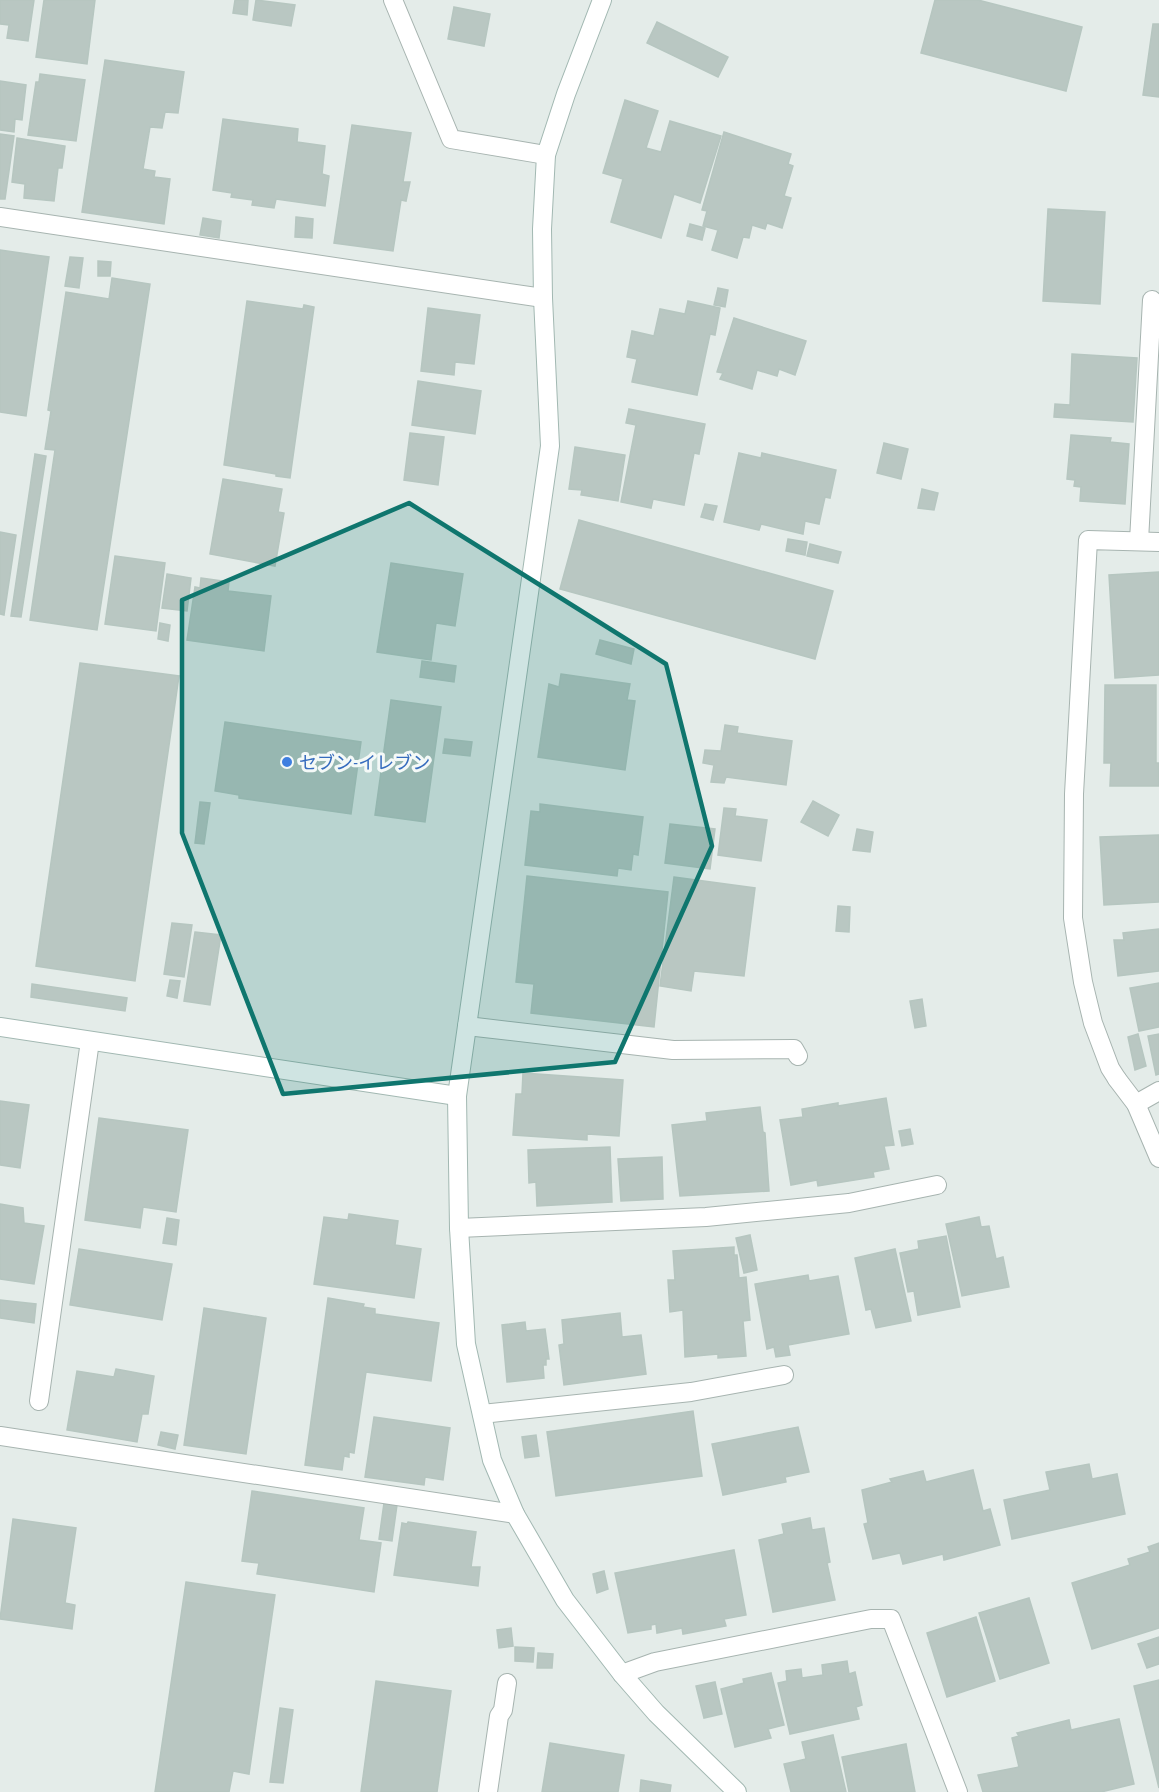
<svg xmlns="http://www.w3.org/2000/svg" width="1159" height="1792" viewBox="0 0 1159 1792" font-family="'PT Sans Narrow','Noto Sans JP',sans-serif">
<rect width="100%" height="100%" fill="#e4ece9"/>
<g fill="#b9c7c2" stroke="#b6c6c0" stroke-width="1.5">
<polygon points="0,0 34,0 28,41 7,38 9,25 0,24"/>
<polygon points="44,0 95,0 87,64 36,57"/>
<polygon points="235,0 248,0 247,15 233,13"/>
<polygon points="256,0 295,5 291,26 253,20"/>
<polygon points="935,0 978,0 1082,27 1066,91 921,53"/>
<polygon points="454,7 490,14 484,46 448,39"/>
<polygon points="657,22 728,57 718,77 647,43"/>
<polygon points="1153,24 1159,24 1159,97 1143,95"/>
<polygon points="105,60 184,72 178,113 165,112 162,128 150,127 143,169 155,171 154,177 170,179 164,224 82,212"/>
<polygon points="40,74 85,80 76,141 28,135 36,82 39,82"/>
<polygon points="0,81 26,85 22,120 15,119 14,132 0,130"/>
<polygon points="625,100 658,111 646,148 661,152 670,121 721,136 700,203 674,194 661,238 611,222 623,179 603,173"/>
<polygon points="223,119 298,129 297,142 325,146 322,174 329,176 325,206 276,199 274,208 252,205 253,200 231,197 232,193 213,190"/>
<polygon points="352,125 411,133 403,182 410,182 406,201 401,200 393,251 334,243"/>
<polygon points="724,132 791,154 788,164 793,166 784,196 791,198 782,228 767,223 765,229 752,225 749,238 743,237 737,258 712,250 718,230 703,226 707,211 702,210"/>
<polygon points="0,134 14,136 5,199 0,199"/>
<polygon points="17,138 65,146 62,168 58,168 54,201 24,198 25,184 12,182"/>
<polygon points="1048,209 1105,212 1100,304 1043,301"/>
<polygon points="296,217 313,219 312,238 295,237"/>
<polygon points="203,218 221,221 219,238 200,235"/>
<polygon points="690,224 705,228 702,240 687,236"/>
<polygon points="0,250 49,257 26,416 0,412"/>
<polygon points="70,257 83,258 79,288 65,286"/>
<polygon points="98,261 111,262 110,276 98,276"/>
<polygon points="112,278 150,284 97,630 30,620 55,450 45,449 51,411 48,410 66,292 109,299"/>
<polygon points="718,288 728,290 725,307 714,305"/>
<polygon points="247,301 303,309 304,305 314,307 290,478 276,476 276,474 224,465"/>
<polygon points="688,301 720,308 715,335 710,334 697,395 632,382 637,359 627,357 632,331 654,336 660,309 685,314"/>
<polygon points="428,308 480,315 474,364 455,362 454,375 421,371"/>
<polygon points="734,318 806,341 795,375 779,369 777,376 757,370 752,389 720,379 723,373 717,372"/>
<polygon points="1072,354 1137,358 1133,422 1054,417 1055,404 1070,405"/>
<polygon points="418,381 481,391 475,434 412,425"/>
<polygon points="629,409 705,424 699,454 694,453 684,505 653,499 651,508 621,502 636,425 626,423"/>
<polygon points="410,433 444,437 438,485 404,480"/>
<polygon points="1071,435 1111,438 1110,442 1129,444 1125,504 1080,501 1081,487 1074,486 1075,480 1067,479"/>
<polygon points="884,443 908,449 901,479 877,473"/>
<polygon points="575,447 625,455 618,501 581,495 582,490 569,489"/>
<polygon points="739,453 761,458 762,453 836,470 830,498 825,497 819,524 805,521 803,534 761,524 759,530 724,522"/>
<polygon points="35,454 46,456 21,617 11,616"/>
<polygon points="223,479 282,489 278,512 284,513 275,566 210,554"/>
<polygon points="922,489 938,493 934,510 918,508"/>
<polygon points="705,504 717,506 713,520 701,517"/>
<polygon points="579,520 833,591 815,659 560,589"/>
<polygon points="0,532 16,535 4,615 0,614"/>
<polygon points="788,539 807,542 805,555 786,551"/>
<polygon points="810,544 841,552 838,563 807,556"/>
<polygon points="115,556 165,563 156,631 105,624"/>
<polygon points="391,563 463,574 455,626 436,623 431,660 377,652"/>
<polygon points="1159,572 1159,675 1115,678 1109,575"/>
<polygon points="167,574 191,578 187,611 162,608"/>
<polygon points="201,578 229,582 228,591 271,596 264,651 187,640 195,587 200,588"/>
<polygon points="160,623 170,625 168,641 158,639"/>
<polygon points="600,640 634,649 631,664 596,654"/>
<polygon points="422,661 456,666 454,682 420,677"/>
<polygon points="80,663 179,676 135,981 36,966"/>
<polygon points="561,674 630,684 627,700 635,701 625,770 538,757 549,684 559,687"/>
<polygon points="1105,685 1156,685 1156,763 1159,763 1159,786 1110,786 1111,763 1104,763"/>
<polygon points="391,700 441,707 425,822 375,815"/>
<polygon points="225,722 361,742 351,814 239,798 239,795 215,791"/>
<polygon points="725,725 738,727 737,733 792,741 786,785 726,777 724,783 711,782 714,765 703,763 705,750 721,751"/>
<polygon points="445,739 472,742 470,756 443,753"/>
<polygon points="813,801 839,815 828,836 801,822"/>
<polygon points="200,802 210,803 204,844 195,843"/>
<polygon points="540,804 643,817 638,855 633,854 631,870 618,868 617,876 525,865 531,811 540,812"/>
<polygon points="724,808 736,809 735,816 767,820 761,861 718,855"/>
<polygon points="670,824 715,829 710,869 665,863"/>
<polygon points="857,829 873,832 870,852 853,850"/>
<polygon points="1159,835 1159,902 1104,905 1100,837"/>
<polygon points="527,876 668,892 654,1027 531,1013 534,984 516,982"/>
<polygon points="674,877 755,888 744,976 694,971 691,991 660,986"/>
<polygon points="838,906 850,907 849,932 836,931"/>
<polygon points="172,923 192,925 184,977 164,974"/>
<polygon points="1159,929 1159,971 1118,976 1114,940 1124,940 1123,933"/>
<polygon points="195,932 221,935 210,1005 184,1001"/>
<polygon points="170,980 180,981 177,998 167,996"/>
<polygon points="1159,983 1159,1027 1139,1031 1130,988"/>
<polygon points="32,984 127,998 125,1011 31,997"/>
<polygon points="922,999 926,1026 915,1028 910,1001"/>
<polygon points="1138,1034 1146,1066 1135,1070 1128,1037"/>
<polygon points="1159,1034 1159,1074 1156,1075 1148,1036"/>
<polygon points="523,1073 623,1080 619,1136 587,1134 587,1140 513,1135 516,1094 522,1094"/>
<polygon points="886,1098 894,1145 884,1146 889,1169 873,1172 874,1177 818,1186 817,1180 791,1185 780,1120 803,1117 802,1109 838,1103 838,1106"/>
<polygon points="0,1101 29,1105 20,1168 0,1165"/>
<polygon points="760,1107 763,1132 765,1133 769,1191 680,1196 672,1125 707,1121 706,1113"/>
<polygon points="99,1118 188,1130 176,1212 143,1207 140,1228 85,1220"/>
<polygon points="910,1129 913,1144 902,1146 899,1131"/>
<polygon points="610,1147 612,1202 537,1206 536,1182 529,1183 528,1150"/>
<polygon points="662,1157 663,1199 621,1201 618,1159"/>
<polygon points="0,1204 23,1208 24,1223 44,1226 34,1284 0,1279"/>
<polygon points="349,1214 398,1221 395,1245 421,1249 414,1298 314,1284 324,1217 348,1220"/>
<polygon points="979,1217 981,1227 989,1226 996,1259 1003,1257 1009,1287 962,1296 946,1224"/>
<polygon points="167,1218 179,1220 176,1245 163,1243"/>
<polygon points="750,1235 757,1270 744,1273 736,1238"/>
<polygon points="946,1236 960,1307 918,1315 914,1291 908,1292 900,1253 919,1249 918,1241"/>
<polygon points="734,1247 734,1255 737,1255 739,1278 746,1277 750,1320 743,1321 746,1356 718,1358 718,1354 685,1357 683,1310 670,1312 668,1280 675,1280 673,1251"/>
<polygon points="79,1249 172,1264 162,1320 70,1305"/>
<polygon points="895,1249 911,1321 876,1328 871,1309 866,1310 855,1258"/>
<polygon points="808,1275 809,1281 838,1276 849,1334 788,1345 790,1355 776,1357 774,1347 767,1349 755,1284"/>
<polygon points="328,1298 364,1304 363,1307 375,1309 375,1314 439,1323 431,1381 366,1372 354,1453 349,1452 349,1457 344,1456 342,1470 305,1465"/>
<polygon points="0,1300 36,1304 34,1323 0,1318"/>
<polygon points="204,1308 266,1318 246,1454 184,1445"/>
<polygon points="620,1313 622,1337 641,1335 646,1374 564,1385 559,1345 564,1344 562,1320"/>
<polygon points="525,1322 526,1331 545,1329 549,1359 546,1359 546,1365 543,1365 544,1378 507,1382 502,1325"/>
<polygon points="116,1369 154,1376 148,1414 142,1414 137,1442 67,1430 77,1371 114,1377"/>
<polygon points="693,1411 702,1476 556,1496 547,1432"/>
<polygon points="374,1417 450,1428 443,1480 425,1477 424,1485 365,1477"/>
<polygon points="798,1427 809,1472 785,1477 786,1482 723,1495 712,1444"/>
<polygon points="161,1432 178,1435 175,1449 158,1445"/>
<polygon points="536,1435 539,1456 525,1458 522,1437"/>
<polygon points="1089,1464 1092,1479 1117,1474 1125,1514 1012,1539 1004,1500 1050,1490 1046,1472"/>
<polygon points="973,1470 983,1511 990,1509 1000,1545 944,1560 943,1554 903,1564 900,1553 873,1559 864,1524 868,1523 862,1490 892,1482 890,1479 923,1471 926,1482"/>
<polygon points="252,1491 364,1508 359,1540 381,1543 374,1592 257,1574 259,1563 242,1561"/>
<polygon points="384,1503 397,1505 392,1541 379,1539"/>
<polygon points="810,1518 812,1530 824,1528 830,1562 827,1563 835,1600 773,1612 759,1540 784,1534 782,1524"/>
<polygon points="13,1519 76,1528 65,1603 75,1605 72,1629 0,1619"/>
<polygon points="408,1522 476,1532 471,1567 480,1567 478,1586 394,1575 402,1523 407,1524"/>
<polygon points="1159,1543 1159,1628 1092,1649 1072,1583 1130,1565 1128,1559 1150,1552 1148,1547"/>
<polygon points="734,1550 746,1615 724,1619 726,1626 683,1634 682,1628 657,1633 656,1624 651,1625 651,1629 628,1633 615,1573"/>
<polygon points="604,1571 608,1589 597,1593 593,1574"/>
<polygon points="186,1582 275,1595 249,1774 233,1771 229,1792 155,1792"/>
<polygon points="1029,1598 1049,1663 1000,1679 979,1613"/>
<polygon points="976,1617 995,1681 947,1697 927,1633"/>
<polygon points="511,1628 513,1646 499,1648 497,1630"/>
<polygon points="1159,1637 1159,1664 1147,1668 1138,1644"/>
<polygon points="515,1647 534,1648 533,1662 515,1661"/>
<polygon points="538,1653 553,1654 552,1668 537,1668"/>
<polygon points="847,1661 849,1674 855,1672 862,1705 856,1707 859,1719 790,1734 778,1683 787,1681 786,1671 801,1669 802,1678 823,1675 822,1665"/>
<polygon points="771,1673 784,1725 768,1729 771,1738 735,1747 721,1689 744,1683 743,1679"/>
<polygon points="1159,1680 1159,1788 1134,1686"/>
<polygon points="376,1681 451,1691 437,1792 361,1792"/>
<polygon points="715,1682 722,1714 704,1718 696,1686"/>
<polygon points="280,1708 293,1710 283,1783 270,1782"/>
<polygon points="1119,1719 1134,1784 1101,1792 983,1792 978,1775 1019,1767 1012,1738 1019,1736 1017,1733 1069,1720 1071,1730"/>
<polygon points="833,1735 846,1792 791,1792 784,1764 806,1759 802,1742"/>
<polygon points="550,1743 624,1755 618,1792 542,1792"/>
<polygon points="906,1744 915,1792 849,1792 842,1757"/>
<polygon points="641,1780 671,1785 670,1792 640,1792"/>
</g>
<g fill="none" stroke-linecap="round" stroke-linejoin="round">
<g stroke="#a7b4b0" stroke-width="20">
<g id="lane">
<polyline points="1139,541 1152,300"/>
<polyline points="467,1026 673,1050 794,1049 798,1056"/>
<polyline points="1117,1079 1136,1104 1159,1158"/>
<polyline points="1136,1104 1159,1091"/>
<polyline points="39,1401 90,1041"/>
<polyline points="482,1414 691,1392 784,1375"/>
<polyline points="488,1792 499,1716 503,1710 507,1683"/>
</g>
</g>
<g stroke="#a7b4b0" stroke-width="20">
<g id="street">
<polyline points="393,0 451,139 546,155"/>
<polyline points="0,217 543,298"/>
<polyline points="1117,1079 1110,1068 1093,1023 1083,982 1073,918 1074,794 1088,540 1159,542"/>
<polyline points="459,1228 706,1217 849,1203 937,1185"/>
<polyline points="0,1436 515,1514"/>
<polyline points="622,1674 655,1662 871,1619 891,1619 958,1792"/>
</g>
</g>
<g stroke="#a2b8b2" stroke-width="20">
<g id="secondary">
<polyline points="602,0 566,94 546,155 542,229 543,298 550,446 457,1096 459,1228 466,1344 492,1460 515,1514 565,1600 622,1674 656,1713 737,1792"/>
<polyline points="0,1027 457,1096"/>
</g>
</g>
<use href="#lane" stroke="#fff" stroke-width="18"/>
<use href="#street" stroke="#fff" stroke-width="18"/>
<use href="#secondary" stroke="#fff" stroke-width="18"/>
</g>
<path fill="#0f766e" fill-opacity="0.2" stroke="#0f766e" stroke-width="4.5" stroke-linejoin="round" d="M 409,503 L 666,664 L 712,846 L 615,1062 L 283,1094 L 182,833 L 182,600 Z"/>
<circle fill="#3f7fe0" stroke="#f4f9f7" stroke-width="2" cx="287" cy="762" r="6"/>
<g text-anchor="middle" dominant-baseline="central" stroke-width="6" stroke-linejoin="round" paint-order="stroke">
<g font-size="18" fill="#366cbe" stroke="#f4f9f7" text-anchor="start">
<text x="299" y="762">セブン-イレブン</text>
</g>
</g>
</svg>
